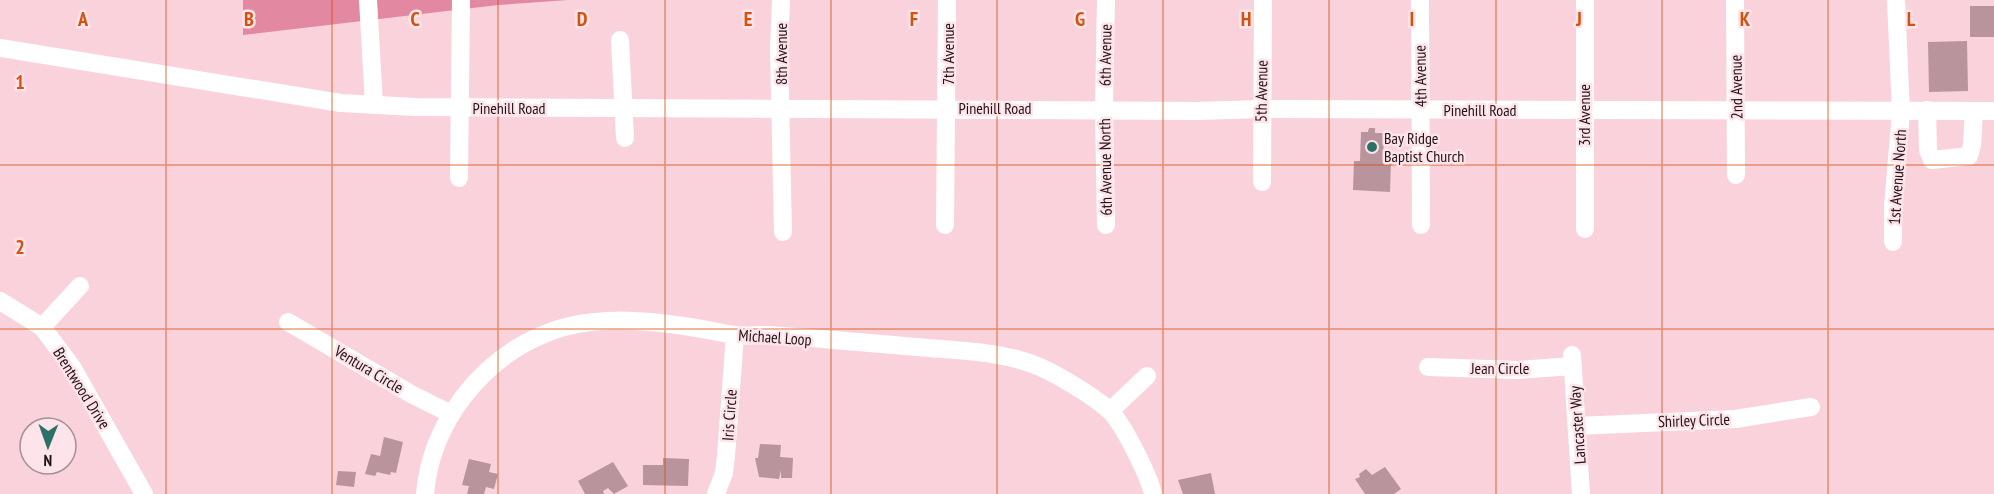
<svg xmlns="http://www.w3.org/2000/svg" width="1994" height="494" viewBox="0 0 1994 494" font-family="'PT Sans Narrow',sans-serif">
<rect width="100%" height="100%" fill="#fad2db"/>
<polygon fill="#e288a0" points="243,0 568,0 498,5 243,35"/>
<g fill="#b9949d">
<rect x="1970" y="6" width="24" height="31"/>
<polygon points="1967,41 1968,91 1929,92 1928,42"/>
<polygon points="1369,128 1375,128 1375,133 1384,133 1383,160 1391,161 1390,192 1353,190 1354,161 1360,161 1361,132 1368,132"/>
<polygon points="384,437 403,442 396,473 391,472 390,475 377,472 375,476 365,474 371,454 380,456"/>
<polygon points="760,444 781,445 780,457 793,458 792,478 781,478 781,470 779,479 759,477 755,458 758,458"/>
<polygon points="663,458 689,459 688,486 643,485 643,465 663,465"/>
<polygon points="469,459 491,464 489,472 498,474 494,489 486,487 484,494 467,494 469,486 462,485"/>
<polygon points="613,462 628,486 614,494 608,488 603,491 604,494 585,494 578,481"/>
<polygon points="1385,467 1401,489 1394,494 1365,494 1355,479 1360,477 1359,474 1366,469 1372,475"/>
<polygon points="338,471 356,472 354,487 336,485"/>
<polygon points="1211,473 1215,494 1183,494 1178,480"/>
</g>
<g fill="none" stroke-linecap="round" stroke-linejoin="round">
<g stroke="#fff" stroke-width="18">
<polyline points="368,0 374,105"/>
<polyline points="781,0 779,50 783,232"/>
<polyline points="1106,0 1104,110 1106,225"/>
<polyline points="1420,0 1421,225"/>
<polyline points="1735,0 1736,175"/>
<polyline points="620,40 625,138"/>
<polyline points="0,48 341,103 415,107 1197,111 1261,109 1994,111"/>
<polyline points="1927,110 1928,150 1932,160 1969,156 1972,145 1974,111"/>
<polyline points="459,178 461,0"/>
<polyline points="1262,182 1263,0"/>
<polyline points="945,225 947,0"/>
<polyline points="1585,229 1585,0"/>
<polyline points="1893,242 1893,206 1901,112 1896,0"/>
<polyline points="0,301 42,327 72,367 144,494"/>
<polyline points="288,322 411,394 451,414"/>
<polyline points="42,327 80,286"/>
<polyline points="1572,355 1581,494"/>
<polyline points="1428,367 1518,370 1573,366"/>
<polyline points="1110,411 1147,376"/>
<polyline points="1577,426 1735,419 1811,407"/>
<path d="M 425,494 C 431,423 481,359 547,333 C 591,315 644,320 690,327 C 705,329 720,333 735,335 C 745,336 756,335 767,335 C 821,338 875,344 929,348 C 966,351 1005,352 1040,367 C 1060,376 1093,396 1109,410 C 1123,423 1149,476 1153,494"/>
<polyline points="716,494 724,473 726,456 735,335"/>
</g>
</g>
<path fill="none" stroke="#d4520d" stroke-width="1.5" stroke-opacity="0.55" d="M 166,0 L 166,494M 332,0 L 332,494M 498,0 L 498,494M 665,0 L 665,494M 831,0 L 831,494M 997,0 L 997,494M 1163,0 L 1163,494M 1329,0 L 1329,494M 1496,0 L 1496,494M 1662,0 L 1662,494M 1828,0 L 1828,494M 0,165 L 1994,165M 0,329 L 1994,329"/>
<circle fill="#2b7168" stroke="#fde4ea" stroke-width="2" cx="1372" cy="147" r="6"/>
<g text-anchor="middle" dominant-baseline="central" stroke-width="5" stroke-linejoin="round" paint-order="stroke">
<g font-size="16" fill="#211317" stroke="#fde4ea">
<text transform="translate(781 54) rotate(-90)">8th Avenue</text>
<text transform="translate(948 54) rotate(-90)">7th Avenue</text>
<text transform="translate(1105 55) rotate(-89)">6th Avenue</text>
<text transform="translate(1420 76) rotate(-91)">4th Avenue</text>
<text transform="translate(1736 87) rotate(-91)">2nd Avenue</text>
<text transform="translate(1261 91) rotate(-89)">5th Avenue</text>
<text x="509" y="108">Pinehill Road</text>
<text x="995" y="108">Pinehill Road</text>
<text x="1480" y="110">Pinehill Road</text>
<text transform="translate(1584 115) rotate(-90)">3rd Avenue</text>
<text transform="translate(1105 167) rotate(-91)">6th Avenue North</text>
<text transform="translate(1897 177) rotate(-86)">1st Avenue North</text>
<text transform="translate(775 337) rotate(4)">Michael Loop</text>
<text x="1500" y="368">Jean Circle</text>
<text transform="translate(369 369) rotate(31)">Ventura Circle</text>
<text transform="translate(82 388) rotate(58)">Brentwood Drive</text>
<text transform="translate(729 415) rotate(-86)">Iris Circle</text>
<text transform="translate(1694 420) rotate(-2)">Shirley Circle</text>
<text transform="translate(1577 425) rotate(-94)">Lancaster Way</text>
</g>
<g font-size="16" fill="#211317" stroke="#fde4ea" text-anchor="start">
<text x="1384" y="138">Bay Ridge<tspan x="1384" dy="18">Baptist Church</tspan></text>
</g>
</g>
<g font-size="20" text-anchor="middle" font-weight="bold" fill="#d4520d" stroke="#fde4ea" stroke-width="5" stroke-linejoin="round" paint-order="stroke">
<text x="83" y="26">A</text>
<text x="249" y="26">B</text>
<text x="415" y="26">C</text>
<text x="582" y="26">D</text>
<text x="748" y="26">E</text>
<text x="914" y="26">F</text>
<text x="1080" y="26">G</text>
<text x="1246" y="26">H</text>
<text x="1412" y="26">I</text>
<text x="1579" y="26">J</text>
<text x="1745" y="26">K</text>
<text x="1911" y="26">L</text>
<text x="20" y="89">1</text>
<text x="20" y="254">2</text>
</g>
<g transform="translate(48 446) rotate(181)"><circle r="28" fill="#fde4ea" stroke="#a59096" stroke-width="1.5"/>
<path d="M0-4.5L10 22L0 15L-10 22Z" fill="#2b7168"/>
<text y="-9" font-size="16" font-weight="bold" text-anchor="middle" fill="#211317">N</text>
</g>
</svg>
